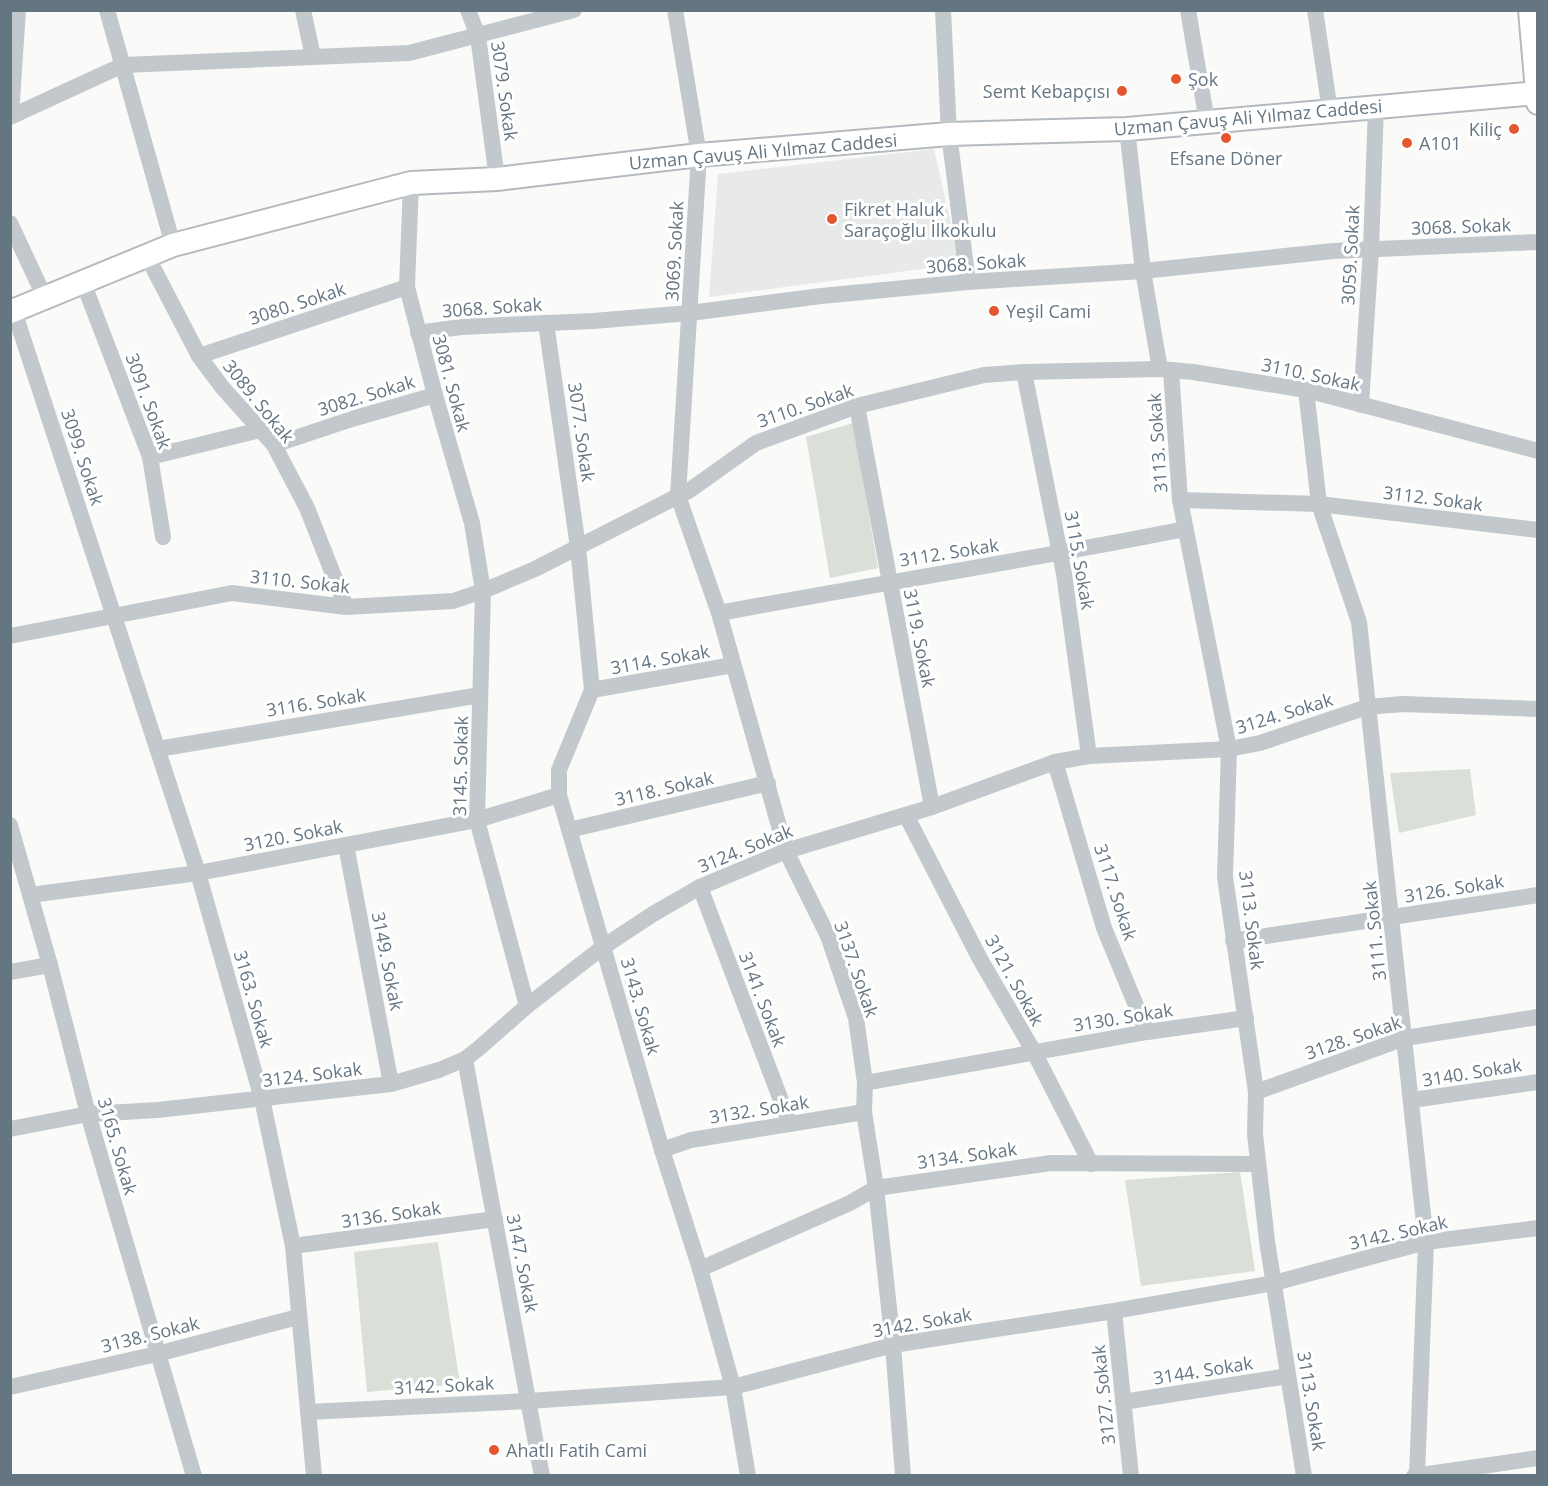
<svg xmlns="http://www.w3.org/2000/svg" width="1548" height="1486" viewBox="0 0 1548 1486" font-family="'Open Sans',sans-serif">
<rect width="100%" height="100%" fill="#fafaf8"/>
<polygon fill="#e8e9e9" points="934,149 960,264 709,297 718,174"/>
<g fill="#dadfd7">
<polygon points="853,423 878,568 830,578 806,437"/>
<polygon points="1470,769 1476,815 1399,833 1390,773"/>
<polygon points="1240,1172 1255,1271 1141,1286 1125,1180"/>
<polygon points="438,1242 460,1384 367,1392 354,1252"/>
</g>
<g fill="none" stroke-linecap="round" stroke-linejoin="round">
<g stroke="#b3babf" stroke-width="26">
<g id="secondary">
<polyline points="1530,10 1538,103"/>
<polyline points="10,312 173,245 411,183 497,179 699,155 949,134 1127,129 1538,93"/>
</g>
</g>
<g stroke="#c3c8cc" stroke-width="16">
<polyline points="107,10 173,245"/>
<polyline points="303,10 313,57"/>
<polyline points="468,10 478,36 497,179"/>
<polyline points="675,10 699,155 678,496 719,613 786,851 828,936 856,1018 865,1083 864,1112 876,1188 893,1345 903,1476"/>
<polyline points="943,10 949,134 968,282"/>
<polyline points="1188,10 1207,122"/>
<polyline points="1315,10 1330,111"/>
<polyline points="11,116 18,10"/>
<polyline points="10,117 123,65 409,53 574,10"/>
<polyline points="1127,129 1143,271 1160,369"/>
<polyline points="411,183 407,287 435,395 472,523 483,591 477,820 527,1006"/>
<polyline points="10,223 45,298"/>
<polyline points="147,256 199,356 222,387 274,445 307,508 346,607"/>
<polyline points="83,282 150,457 163,537"/>
<polyline points="14,311 198,873 262,1099 293,1246 314,1476"/>
<polyline points="546,323 578,547 592,690 559,770 559,795 662,1150 700,1269 733,1387 748,1476"/>
<polyline points="418,333 461,327 593,321 690,313 821,296 968,282 1143,271 1333,251 1538,242"/>
<polyline points="199,356 407,287"/>
<polyline points="1171,370 1180,500 1229,749 1225,877 1256,1092 1255,1134 1267,1241 1304,1476"/>
<polyline points="1024,372 1064,574 1089,756"/>
<polyline points="1306,390 1319,504 1359,622 1426,1242 1417,1476"/>
<polyline points="1361,405 1371,249 1376,106"/>
<polyline points="857,406 932,807"/>
<polyline points="274,445 352,419 435,395"/>
<polyline points="150,457 260,430"/>
<polyline points="1180,500 1319,504 1538,530"/>
<path d="M 719,613 C 874,584 1030,560 1185,529"/>
<polyline points="10,636 232,593 346,607 453,601 483,591 535,569 690,490 756,443 857,406 984,375 1024,372 1160,369 1193,372 1306,390 1538,451"/>
<polyline points="592,690 733,665"/>
<polyline points="158,749 480,695"/>
<polyline points="1055,762 1104,928 1147,1032"/>
<polyline points="906,815 980,959 1034,1052 1091,1164"/>
<polyline points="10,825 50,965 88,1114 194,1476"/>
<polyline points="569,830 768,783"/>
<polyline points="346,845 391,1084"/>
<polyline points="700,887 790,1124"/>
<polyline points="30,895 198,873 477,820 559,795"/>
<polyline points="1233,941 1538,895"/>
<polyline points="10,972 50,965"/>
<polyline points="465,1059 542,1476"/>
<polyline points="865,1083 1147,1032 1246,1018"/>
<polyline points="1256,1092 1405,1038 1538,1017"/>
<polyline points="1412,1100 1538,1082"/>
<polyline points="10,1129 88,1114 158,1110 391,1084 439,1070 465,1059 478,1049 527,1006 603,947 653,914 700,887 786,851 932,807 1055,762 1089,756 1229,749 1260,743 1367,707 1403,704 1538,709"/>
<polyline points="662,1150 691,1140 864,1112"/>
<polyline points="293,1246 495,1219"/>
<polyline points="700,1269 850,1203 876,1188 1051,1163 1258,1164"/>
<polyline points="1114,1311 1131,1476"/>
<polyline points="10,1387 157,1354 298,1317"/>
<polyline points="1123,1402 1288,1376"/>
<polyline points="308,1412 529,1401 733,1387 893,1345 1114,1311 1274,1283 1426,1242 1538,1228"/>
<polyline points="1414,1476 1538,1458"/>
</g>
<use href="#secondary" stroke="#fff" stroke-width="22"/>
</g>
<g fill="#e4572e" stroke="#fff" stroke-width="2">
<circle cx="1176" cy="79" r="6"/>
<circle cx="1122" cy="91" r="6"/>
<circle cx="1514" cy="129" r="6"/>
<circle cx="1226" cy="138" r="6"/>
<circle cx="1407" cy="143" r="6"/>
<circle cx="832" cy="219" r="6"/>
<circle cx="994" cy="311" r="6"/>
<circle cx="494" cy="1450" r="6"/>
</g>
<g text-anchor="middle" dominant-baseline="central" stroke-width="6" stroke-linejoin="round" paint-order="stroke">
<g font-size="18" fill="#657683" stroke="#fff" text-anchor="start">
<text x="1188" y="79">Şok</text>
<text x="1110" y="91" text-anchor="end">Semt Kebapçısı</text>
<text x="1502" y="129" text-anchor="end">Kiliç</text>
<text x="1419" y="143">A101</text>
<text x="1226" y="158" text-anchor="middle">Efsane Döner</text>
<text x="844" y="209">Fikret Haluk<tspan x="844" dy="21">Saraçoğlu İlkokulu</tspan></text>
<text x="1006" y="311">Yeşil Cami</text>
<text x="506" y="1450">Ahatlı Fatih Cami</text>
</g>
<g font-size="18" fill="#657683" stroke="#fff">
<text transform="translate(505 91) rotate(82)">3079. Sokak</text>
<text transform="translate(1248 117) rotate(-5)">Uzman Çavuş Ali Yılmaz Caddesi</text>
<text transform="translate(763 151) rotate(-5)">Uzman Çavuş Ali Yılmaz Caddesi</text>
<text transform="translate(1461 226) rotate(-2)">3068. Sokak</text>
<text transform="translate(674 251) rotate(-87)">3069. Sokak</text>
<text transform="translate(1350 255) rotate(-87)">3059. Sokak</text>
<text transform="translate(976 263) rotate(-4)">3068. Sokak</text>
<text transform="translate(297 303) rotate(-18)">3080. Sokak</text>
<text transform="translate(492 307) rotate(-4)">3068. Sokak</text>
<text transform="translate(1311 374) rotate(12)">3110. Sokak</text>
<text transform="translate(452 383) rotate(75)">3081. Sokak</text>
<text transform="translate(366 395) rotate(-17)">3082. Sokak</text>
<text transform="translate(149 401) rotate(70)">3091. Sokak</text>
<text transform="translate(259 401) rotate(51)">3089. Sokak</text>
<text transform="translate(805 405) rotate(-19)">3110. Sokak</text>
<text transform="translate(582 432) rotate(82)">3077. Sokak</text>
<text transform="translate(1157 443) rotate(-94)">3113. Sokak</text>
<text transform="translate(83 457) rotate(72)">3099. Sokak</text>
<text transform="translate(1433 498) rotate(7)">3112. Sokak</text>
<text transform="translate(949 552) rotate(-9)">3112. Sokak</text>
<text transform="translate(1080 560) rotate(80)">3115. Sokak</text>
<text transform="translate(300 581) rotate(6)">3110. Sokak</text>
<text transform="translate(920 638) rotate(79)">3119. Sokak</text>
<text transform="translate(660 659) rotate(-10)">3114. Sokak</text>
<text transform="translate(316 702) rotate(-9)">3116. Sokak</text>
<text transform="translate(1284 713) rotate(-17)">3124. Sokak</text>
<text transform="translate(460 766) rotate(-89)">3145. Sokak</text>
<text transform="translate(664 788) rotate(-13)">3118. Sokak</text>
<text transform="translate(293 835) rotate(-11)">3120. Sokak</text>
<text transform="translate(745 848) rotate(-22)">3124. Sokak</text>
<text transform="translate(1454 888) rotate(-9)">3126. Sokak</text>
<text transform="translate(1116 892) rotate(72)">3117. Sokak</text>
<text transform="translate(1252 920) rotate(83)">3113. Sokak</text>
<text transform="translate(1374 931) rotate(-96)">3111. Sokak</text>
<text transform="translate(388 961) rotate(79)">3149. Sokak</text>
<text transform="translate(857 969) rotate(71)">3137. Sokak</text>
<text transform="translate(1015 980) rotate(61)">3121. Sokak</text>
<text transform="translate(254 999) rotate(74)">3163. Sokak</text>
<text transform="translate(763 999) rotate(69)">3141. Sokak</text>
<text transform="translate(641 1006) rotate(74)">3143. Sokak</text>
<text transform="translate(1123 1017) rotate(-9)">3130. Sokak</text>
<text transform="translate(1353 1037) rotate(-19)">3128. Sokak</text>
<text transform="translate(1472 1072) rotate(-9)">3140. Sokak</text>
<text transform="translate(312 1074) rotate(-7)">3124. Sokak</text>
<text transform="translate(759 1109) rotate(-9)">3132. Sokak</text>
<text transform="translate(118 1146) rotate(74)">3165. Sokak</text>
<text transform="translate(967 1155) rotate(-8)">3134. Sokak</text>
<text transform="translate(391 1214) rotate(-8)">3136. Sokak</text>
<text transform="translate(1398 1232) rotate(-13)">3142. Sokak</text>
<text transform="translate(523 1263) rotate(79)">3147. Sokak</text>
<text transform="translate(922 1322) rotate(-10)">3142. Sokak</text>
<text transform="translate(150 1334) rotate(-14)">3138. Sokak</text>
<text transform="translate(1203 1370) rotate(-9)">3144. Sokak</text>
<text transform="translate(444 1385) rotate(-3)">3142. Sokak</text>
<text transform="translate(1103 1395) rotate(-96)">3127. Sokak</text>
<text transform="translate(1312 1401) rotate(81)">3113. Sokak</text>
</g>
</g>
<rect width="1548" height="1486" fill="none" stroke="#657683" stroke-width="24"/>
</svg>
